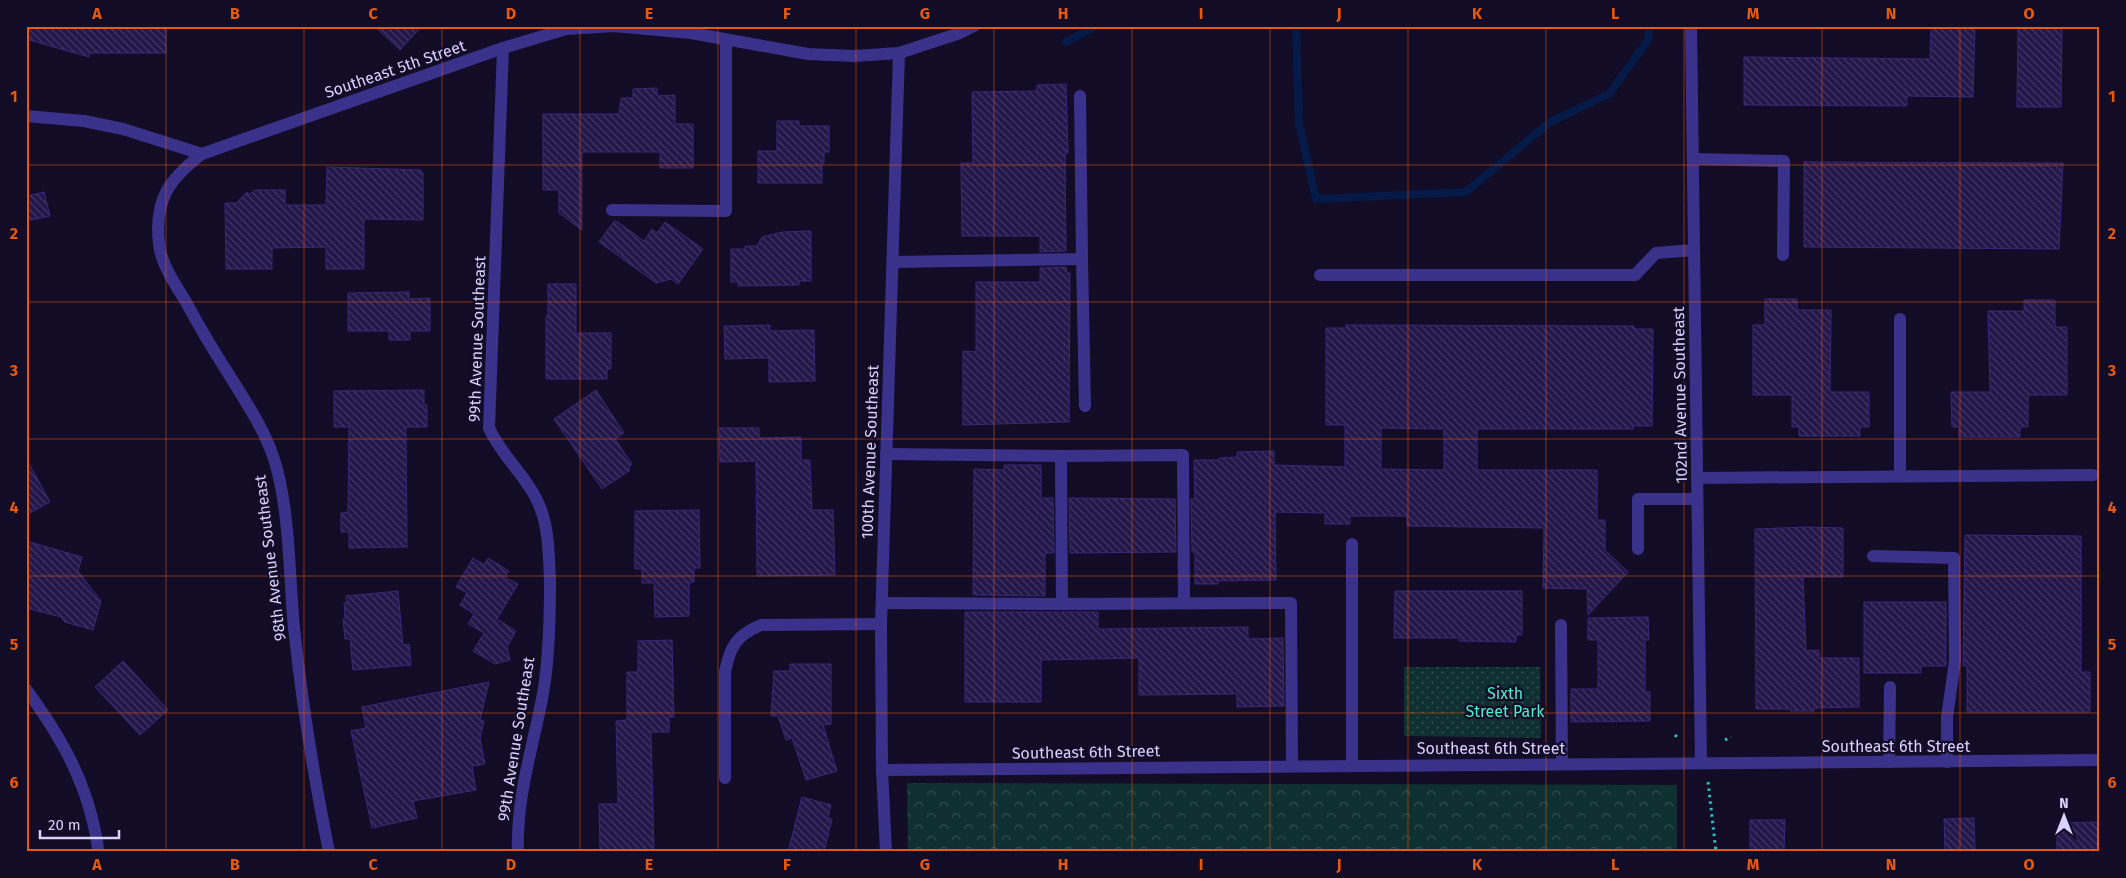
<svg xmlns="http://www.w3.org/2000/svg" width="2126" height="878" viewBox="0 0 2126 878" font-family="'Fira Sans',sans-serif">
<defs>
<pattern id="forest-crowns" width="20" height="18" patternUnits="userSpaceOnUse" patternTransform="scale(1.25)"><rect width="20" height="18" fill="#0f3031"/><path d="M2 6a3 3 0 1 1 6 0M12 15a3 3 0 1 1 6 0" fill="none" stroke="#314d50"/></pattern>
<pattern id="park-dots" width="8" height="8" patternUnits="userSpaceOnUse" patternTransform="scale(1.25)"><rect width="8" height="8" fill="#0f3031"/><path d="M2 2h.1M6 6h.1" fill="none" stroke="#314d50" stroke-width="1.8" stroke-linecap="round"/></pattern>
<pattern id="building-back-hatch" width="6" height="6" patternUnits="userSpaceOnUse" patternTransform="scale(1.25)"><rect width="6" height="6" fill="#231649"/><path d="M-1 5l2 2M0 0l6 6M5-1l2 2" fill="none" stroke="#423764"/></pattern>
</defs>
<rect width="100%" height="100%" fill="#120c26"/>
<polygon fill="url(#forest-crowns)" points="907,783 1677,785 1677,852 908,852"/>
<polygon fill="url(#park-dots)" points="1404,667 1540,667 1541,738 1404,736"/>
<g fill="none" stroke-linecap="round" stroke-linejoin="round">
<g stroke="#051a47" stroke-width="8">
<polyline points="1296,26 1299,123 1316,199 1466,192 1550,122 1609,94 1648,40 1650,26"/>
<polyline points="1066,42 1096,26"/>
</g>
</g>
<g fill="url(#building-back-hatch)" stroke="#3a2678" fill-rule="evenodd">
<polygon points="26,26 166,26 166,53 90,53 89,57 26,39"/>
<polygon points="374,26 422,26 400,50"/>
<polygon points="1931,26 1975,26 1973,97 1907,96 1907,106 1744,105 1744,57 1930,59"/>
<polygon points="2018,26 2062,26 2061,107 2017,107"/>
<polygon points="1066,84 1068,153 1065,153 1066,251 1040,252 1040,236 962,236 961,163 973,163 972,92 1037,91 1037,85"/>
<polygon points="657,88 657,96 675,95 675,124 693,124 693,168 660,168 660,152 582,152 582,230 559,213 559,190 543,190 543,114 619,114 621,98 633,98 633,89"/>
<polygon points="777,121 799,121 799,126 829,126 829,152 824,152 824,163 822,163 822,183 758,183 758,151 777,151"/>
<polygon points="1804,162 2063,163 2059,249 1804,247"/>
<polygon points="327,167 421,170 421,173 423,173 423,220 364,219 364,269 326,269 326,247 272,248 272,269 226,269 225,203 236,203 247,192 250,194 255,190 285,190 285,205 326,205"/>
<polygon points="44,192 50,216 26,221 26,196"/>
<polygon points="615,220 644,241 652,229 657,233 665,222 703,249 678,284 671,279 656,283 599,242"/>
<polygon points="811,231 811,281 799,281 799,285 738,286 738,282 731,282 731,249 745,249 745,246 757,246 762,237 783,232"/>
<polygon points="1066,267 1067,273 1070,273 1069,422 963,425 963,351 976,352 976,282 1040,282 1040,268"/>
<polygon points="548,284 576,284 576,337 578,333 611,333 611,369 607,369 607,379 546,379 546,316 548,316"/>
<polygon points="409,292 409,299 430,298 430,331 410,331 410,340 389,340 389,331 348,331 348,293"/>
<polygon points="1765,299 1797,299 1797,310 1831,310 1830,392 1869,392 1869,427 1860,427 1860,436 1799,436 1799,427 1792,427 1792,395 1753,395 1753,325 1765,325"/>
<polygon points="2024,300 2055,300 2055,327 2067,327 2067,395 2028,395 2028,427 2020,427 2020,437 1959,437 1959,427 1952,427 1951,392 1990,392 1988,311 2024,311"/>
<polygon points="770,325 770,331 814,330 815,381 769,382 769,358 725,359 724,326"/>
<path d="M 1346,325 L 1634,326 L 1634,329 L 1653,329 L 1652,426 L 1633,426 L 1633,429 L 1477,429 L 1477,470 L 1597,470 L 1597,520 L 1605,520 L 1605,550 L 1628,572 L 1588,615 L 1587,589 L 1543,588 L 1544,528 L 1407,526 L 1407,516 L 1350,516 L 1350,524 L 1325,524 L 1325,513 L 1275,512 L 1276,580 L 1218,581 L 1218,584 L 1195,584 L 1195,552 L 1192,552 L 1191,499 L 1195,499 L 1194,460 L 1219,460 L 1219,458 L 1237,457 L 1237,452 L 1274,451 L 1274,465 L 1345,467 L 1345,425 L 1326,425 L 1326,328 L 1346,328 ZM 1381,428 L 1444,429 L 1444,470 L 1381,469 Z"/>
<polygon points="424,390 424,405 427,405 427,427 406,427 407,547 349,548 349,532 341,532 341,513 348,512 349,427 334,427 334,391"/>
<polygon points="596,390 624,433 615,439 632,464 629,466 629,471 602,489 554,419"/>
<polygon points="719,428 759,428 759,438 801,437 801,460 810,460 812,510 833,510 835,575 757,576 756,461 720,462"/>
<polygon points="26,458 50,502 26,515"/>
<polygon points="1004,465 1041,465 1041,498 1053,498 1054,553 1045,553 1045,596 973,595 974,469 1004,470"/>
<polygon points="1069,498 1175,499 1176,552 1070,553"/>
<polygon points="699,510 700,568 694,568 694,582 689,583 689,616 655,617 654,583 642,583 642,569 635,569 635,511"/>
<polygon points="1807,527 1843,528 1843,577 1803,577 1806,651 1819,650 1819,658 1859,658 1859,707 1814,708 1814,711 1791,711 1791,709 1756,709 1755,529"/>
<polygon points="1965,535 2081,536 2081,672 2090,672 2090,712 1967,712 1967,666 1963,666"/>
<polygon points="26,541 82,557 78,571 101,601 93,630 65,622 61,617 26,608"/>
<polygon points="473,558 484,565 488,558 509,571 505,577 518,584 497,619 516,631 507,647 510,660 495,664 473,651 484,633 468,624 474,614 460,605 467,593 456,587"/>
<polygon points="398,591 403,645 409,644 411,665 353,670 350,639 345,639 343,619 345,619 344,603 347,603 346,596"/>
<polygon points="1395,591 1522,591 1522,635 1516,635 1516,642 1459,641 1459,638 1394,638"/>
<polygon points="1864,602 1946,602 1946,666 1921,666 1921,673 1864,673"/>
<polygon points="965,612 1098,612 1098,629 1248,627 1248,639 1283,638 1284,706 1237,707 1237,694 1139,695 1139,658 1041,660 1041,702 965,702"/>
<polygon points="1648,617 1649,640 1645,640 1645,692 1650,692 1650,721 1571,722 1571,689 1598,689 1598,640 1588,640 1588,618"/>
<polygon points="672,640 674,717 669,717 669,732 651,732 654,852 600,852 599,804 618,804 616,721 627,720 627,672 638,672 638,641"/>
<polygon points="123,661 168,710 140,735 95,687"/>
<polygon points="790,664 831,664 831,724 823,725 837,771 806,780 792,738 786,740 778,716 771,716 774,671 790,671"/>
<polygon points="489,682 480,720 484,721 480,738 485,764 472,766 476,790 413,801 417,818 372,828 351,731 366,728 362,707"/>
<polygon points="802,797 831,805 828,818 832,819 824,852 788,852"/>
<polygon points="1974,818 1975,850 1945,851 1944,819"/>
<polygon points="1750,820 1785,820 1784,852 1750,852"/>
<polygon points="2100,822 2100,852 2057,852 2057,823"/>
</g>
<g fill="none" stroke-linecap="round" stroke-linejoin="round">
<g stroke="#22c3c0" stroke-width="3" stroke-dasharray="2.5 4" stroke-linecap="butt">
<polyline points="1675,735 1678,738"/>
<polyline points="1725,740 1731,737"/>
<polyline points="1708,782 1716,852"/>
</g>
<g stroke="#3a328a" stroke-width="12">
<polyline points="1693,159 1784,161 1783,255"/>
<polyline points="612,210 726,211 726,40"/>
<polyline points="1082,259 1085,406"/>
<polyline points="893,262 1082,259 1080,96"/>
<polyline points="1320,275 1635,275 1656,253 1694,250"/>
<polyline points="886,454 1061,456"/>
<polyline points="1900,476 1900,319"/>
<polyline points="1352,544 1352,766"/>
<polyline points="1638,549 1638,499 1697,499"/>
<polyline points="1873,556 1954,558 1955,661 1947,717 1947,762"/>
<polyline points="882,603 1062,604"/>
<polyline points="1184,603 1183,455 1061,456 1062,604 1291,603 1292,766"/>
<polyline points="1561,625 1562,764"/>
<polyline points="1889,762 1890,687"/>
</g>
<g stroke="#3a328a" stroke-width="12">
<path d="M 503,48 L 489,428 C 502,457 528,477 540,507 C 549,529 549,558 550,582 C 550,617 549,664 542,699 C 532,750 516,799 518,852"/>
<polyline points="26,116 84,121 123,129 202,154"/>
<polyline points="1697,478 2093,475"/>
<path d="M 26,689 C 56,730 81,771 93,822 C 95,832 98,842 98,852"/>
<polyline points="882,770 2100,760"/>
<path d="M 725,778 L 725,672 C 730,646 737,635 761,625 L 881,624"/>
<polyline points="886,852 882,770 881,624 899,53"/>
</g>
<g stroke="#3a328a" stroke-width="12">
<polyline points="1691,26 1701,763"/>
<path d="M 329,852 C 314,778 302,703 294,628 C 289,576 290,509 274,459 C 264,428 245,401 228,373 C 213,350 199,326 186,302 C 175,284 161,264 159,244 C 154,200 169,179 202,154 L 503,48 L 566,29 L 614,26 L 691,33 L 808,54 L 854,56 L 899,53 L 960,33 L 974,26"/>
</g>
</g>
<path fill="none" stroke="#e8590c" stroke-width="1" stroke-opacity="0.55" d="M 166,26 L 166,852M 304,26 L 304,852M 442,26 L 442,852M 580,26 L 580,852M 718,26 L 718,852M 856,26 L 856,852M 994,26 L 994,852M 1132,26 L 1132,852M 1270,26 L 1270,852M 1408,26 L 1408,852M 1546,26 L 1546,852M 1684,26 L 1684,852M 1822,26 L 1822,852M 1960,26 L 1960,852M 26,165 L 2100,165M 26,302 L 2100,302M 26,439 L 2100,439M 26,576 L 2100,576M 26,713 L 2100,713"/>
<g text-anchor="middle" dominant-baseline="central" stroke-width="4.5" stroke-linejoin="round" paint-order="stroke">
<g font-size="16" fill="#d9d2ff" stroke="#120c26">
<text transform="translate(395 69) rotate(-19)">Southeast 5th Street</text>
<text transform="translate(477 339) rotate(-88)">99th Avenue Southeast</text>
<text transform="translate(1680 395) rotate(-91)">102nd Avenue Southeast</text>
<text transform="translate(870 452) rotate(-88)">100th Avenue Southeast</text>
<text transform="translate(270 558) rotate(-97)">98th Avenue Southeast</text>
<text transform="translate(516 739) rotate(-81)">99th Avenue Southeast</text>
<text x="1896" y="746">Southeast 6th Street</text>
<text x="1491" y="748">Southeast 6th Street</text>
<text transform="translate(1086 752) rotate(-1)">Southeast 6th Street</text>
</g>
<g font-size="16" fill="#51eccc" stroke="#120c26">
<text x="1505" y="693">Sixth<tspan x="1505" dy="18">Street Park</tspan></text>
</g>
</g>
<rect width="2126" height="878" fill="none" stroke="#120c26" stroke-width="55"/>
<g transform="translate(2064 816)" stroke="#120c26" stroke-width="4" paint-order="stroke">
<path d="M0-4L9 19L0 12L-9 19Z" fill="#d9d2ff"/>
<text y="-8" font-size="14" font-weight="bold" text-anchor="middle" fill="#d9d2ff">N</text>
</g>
<path d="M40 830v8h79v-8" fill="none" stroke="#d9d2ff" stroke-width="2.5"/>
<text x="48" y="830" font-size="15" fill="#d9d2ff" stroke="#120c26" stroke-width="4" paint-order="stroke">20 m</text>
<rect x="28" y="28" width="2070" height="822" fill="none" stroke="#e8590c" stroke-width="2"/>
<g font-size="16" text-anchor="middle" font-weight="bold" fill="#e8590c">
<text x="97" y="19">A</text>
<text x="235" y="19">B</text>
<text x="373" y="19">C</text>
<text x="511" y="19">D</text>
<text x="649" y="19">E</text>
<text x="787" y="19">F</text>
<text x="925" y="19">G</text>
<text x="1063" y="19">H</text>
<text x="1201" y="19">I</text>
<text x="1339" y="19">J</text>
<text x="1477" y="19">K</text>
<text x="1615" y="19">L</text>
<text x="1753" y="19">M</text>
<text x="1891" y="19">N</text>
<text x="2029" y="19">O</text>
<text x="14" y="102">1</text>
<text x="2112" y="102">1</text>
<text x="14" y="239">2</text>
<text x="2112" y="239">2</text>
<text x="14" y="376">3</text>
<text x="2112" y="376">3</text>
<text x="14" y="513">4</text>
<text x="2112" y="513">4</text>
<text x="14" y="650">5</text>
<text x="2112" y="650">5</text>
<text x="14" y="788">6</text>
<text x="2112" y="788">6</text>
<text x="97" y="870">A</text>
<text x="235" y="870">B</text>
<text x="373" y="870">C</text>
<text x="511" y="870">D</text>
<text x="649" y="870">E</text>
<text x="787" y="870">F</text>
<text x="925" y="870">G</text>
<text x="1063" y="870">H</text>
<text x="1201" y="870">I</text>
<text x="1339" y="870">J</text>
<text x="1477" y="870">K</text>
<text x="1615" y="870">L</text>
<text x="1753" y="870">M</text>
<text x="1891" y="870">N</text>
<text x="2029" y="870">O</text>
</g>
</svg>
